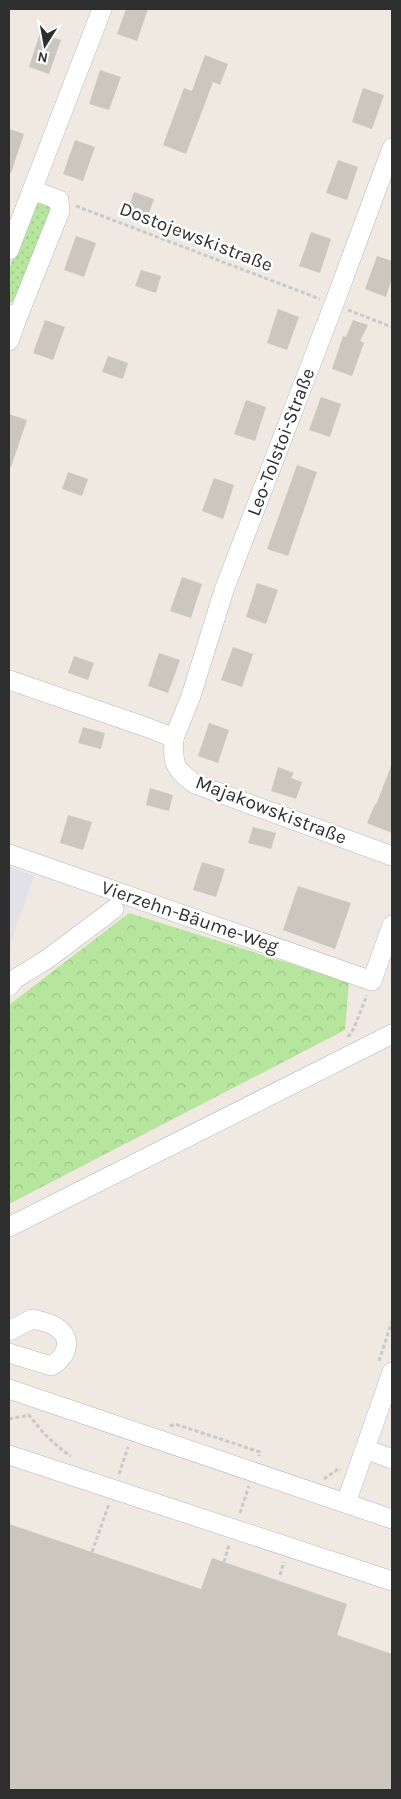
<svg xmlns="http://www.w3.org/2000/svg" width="401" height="1799" viewBox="0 0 401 1799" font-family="Karla,sans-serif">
<defs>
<pattern id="grass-dots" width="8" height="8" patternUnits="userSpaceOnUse" patternTransform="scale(1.25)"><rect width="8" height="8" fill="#b6e59e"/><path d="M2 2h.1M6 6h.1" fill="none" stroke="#9dc588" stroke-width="1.8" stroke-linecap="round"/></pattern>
<pattern id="forest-crowns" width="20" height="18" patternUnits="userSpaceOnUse" patternTransform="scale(1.25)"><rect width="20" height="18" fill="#b6e59e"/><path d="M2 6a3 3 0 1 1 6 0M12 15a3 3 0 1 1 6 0" fill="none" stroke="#9dc588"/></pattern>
</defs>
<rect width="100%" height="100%" fill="#efe9e1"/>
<polygon fill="#e3e1e8" points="9,867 34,876 9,948"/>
<polygon fill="url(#grass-dots)" points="41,198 48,201 53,210 18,301 9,302 9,269 34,204"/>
<polygon fill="url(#forest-crowns)" points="129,913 349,982 345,1030 9,1204 9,1005"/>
<g fill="#cbc7bf">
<polygon points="126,9 148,9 137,41 117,34"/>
<polygon points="40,33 61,40 49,74 29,67"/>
<polygon points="205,55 228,64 220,85 213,82 186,154 163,145 184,88 192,91"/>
<polygon points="100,70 121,77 109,110 89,104"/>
<polygon points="363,88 384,95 372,129 352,122"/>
<polygon points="9,129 24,134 11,173 9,172"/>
<polygon points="75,140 95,147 83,181 63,174"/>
<polygon points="338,160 358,167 347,200 326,193"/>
<polygon points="134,192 154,199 148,216 128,209"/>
<polygon points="311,232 331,239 320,273 299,266"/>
<polygon points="76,236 96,243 84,277 64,270"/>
<polygon points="377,256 392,261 392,278 386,297 365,289"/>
<polygon points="141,270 161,276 156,293 135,286"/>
<polygon points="278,309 299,317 287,350 267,343"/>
<polygon points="45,320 65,327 53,360 33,353"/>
<polygon points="353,320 368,325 360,341 364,343 352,376 332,369 343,336 346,337"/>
<polygon points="108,356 128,363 123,379 102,372"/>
<polygon points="321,397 341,404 330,437 309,430"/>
<polygon points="246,400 266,407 255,441 234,434"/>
<polygon points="9,414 27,420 11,467 9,467"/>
<polygon points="297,465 317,472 288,556 267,549"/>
<polygon points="68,472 88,479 82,496 62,489"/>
<polygon points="214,478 234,485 223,519 202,511"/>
<polygon points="182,577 202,584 191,618 170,611"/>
<polygon points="257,583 278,590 266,624 246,617"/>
<polygon points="233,647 253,654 242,687 221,680"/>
<polygon points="159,653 180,660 168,693 148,686"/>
<polygon points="74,656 94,663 88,680 68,673"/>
<polygon points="209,723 229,730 218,763 198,756"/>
<polygon points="83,727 105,733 101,749 78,743"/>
<polygon points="391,766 392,766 392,833 367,823 375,804 376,805"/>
<polygon points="278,767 294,773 291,778 302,782 296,799 271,791"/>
<polygon points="150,788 173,795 169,811 146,805"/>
<polygon points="68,815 92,822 83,850 60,843"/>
<polygon points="253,827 276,833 271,849 248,843"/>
<polygon points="202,862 225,869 216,897 193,890"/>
<polygon points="298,886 351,903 335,949 283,930"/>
<polygon points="9,1524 201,1589 212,1558 347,1604 337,1635 392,1654 392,1790 9,1790"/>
</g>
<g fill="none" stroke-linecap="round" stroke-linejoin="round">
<g stroke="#b4b7c1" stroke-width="20">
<g id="minor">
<polyline points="9,250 102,9"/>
<polyline points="9,314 16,321 9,341"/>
<polyline points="16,321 60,211 59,200 32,190"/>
<path d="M 9,680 L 146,727 L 174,738 C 173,765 173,767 195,784 L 392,856"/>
<polyline points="174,738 191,696 224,590 334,304 392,148"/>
<polyline points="9,854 372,981 392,925"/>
<polyline points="9,986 15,979 46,960 114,909"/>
<polyline points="9,1227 392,1034"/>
<path d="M 9,1331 L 32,1319 C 40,1321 49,1322 56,1327 C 74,1338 67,1357 51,1366 L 9,1353"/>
<polyline points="9,1389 392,1519"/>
<polyline points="365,1449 392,1459"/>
<polyline points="9,1455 392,1581"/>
<polyline points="346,1503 392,1372"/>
</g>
</g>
<g stroke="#c9c9c9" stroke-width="3" stroke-dasharray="4 2.5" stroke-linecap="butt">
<polyline points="76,206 320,299"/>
<polyline points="348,310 392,327"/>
<polyline points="348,1037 354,1028 367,995"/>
<polyline points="379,1361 392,1321"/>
<path d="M 9,1419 L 29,1415 C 41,1431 54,1445 71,1456"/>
<polyline points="170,1426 175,1424 260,1452 259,1456"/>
<polyline points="119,1474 128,1447"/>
<polyline points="324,1479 338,1469 341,1470"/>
<polyline points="240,1513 249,1486"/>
<polyline points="92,1552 109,1504"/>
<polyline points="224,1562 229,1545"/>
<polyline points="280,1575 284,1562"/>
</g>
<use href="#minor" stroke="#fff" stroke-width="19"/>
</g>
<g text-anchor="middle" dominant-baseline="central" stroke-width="5" stroke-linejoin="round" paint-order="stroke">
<g font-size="19" fill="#2e2e2e" stroke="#fff">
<text transform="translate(196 237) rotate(21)">Dostojewskistraße</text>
<text transform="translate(281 442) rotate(-69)">Leo-Tolstoi-Straße</text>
<text transform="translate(271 810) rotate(21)">Majakowskistraße</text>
<text transform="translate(190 917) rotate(19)">Vierzehn-Bäume-Weg</text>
</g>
</g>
<rect width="401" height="1799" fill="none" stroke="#2e2e2e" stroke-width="20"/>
<g transform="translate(45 45) rotate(191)" stroke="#ffffff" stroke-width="4" paint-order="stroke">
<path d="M0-4L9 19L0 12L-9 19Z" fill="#2e2e2e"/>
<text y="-8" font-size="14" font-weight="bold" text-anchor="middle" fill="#2e2e2e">N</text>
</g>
</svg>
